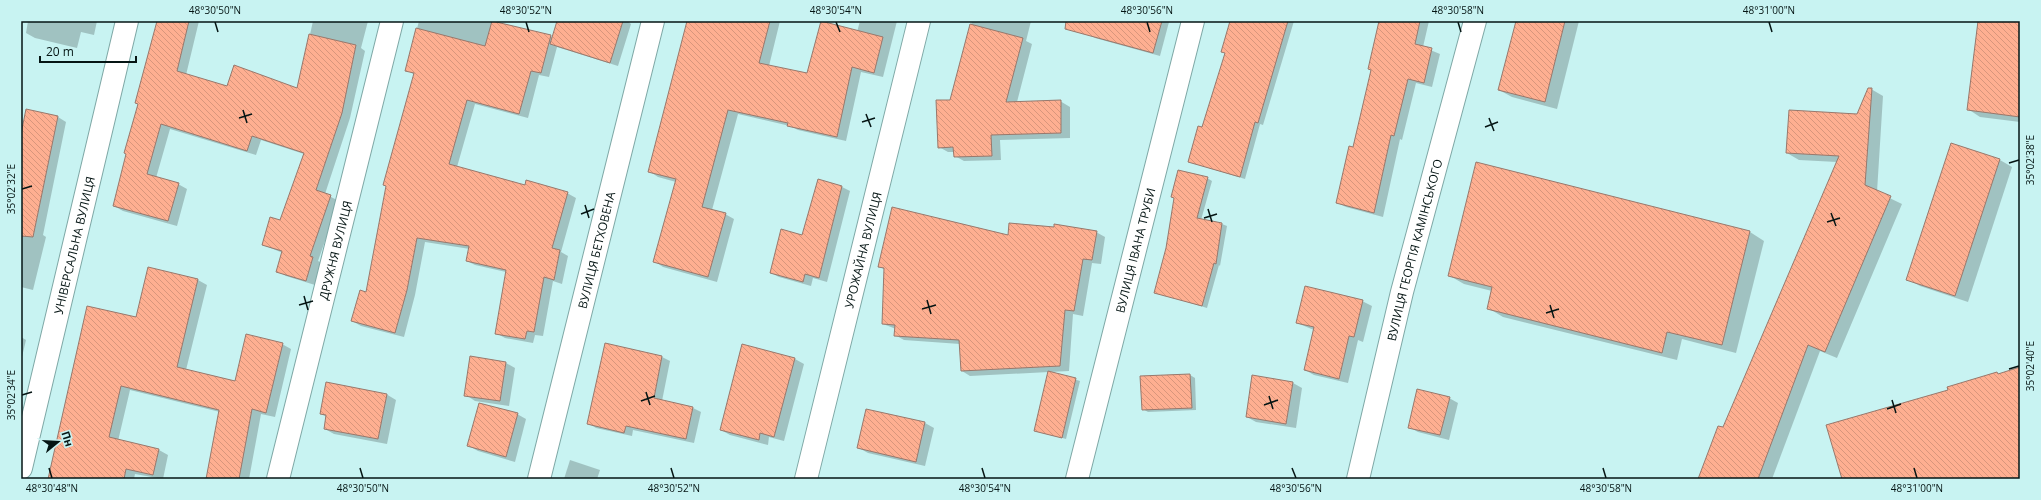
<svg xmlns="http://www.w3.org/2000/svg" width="2041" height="500" viewBox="0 0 2041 500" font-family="'Open Sans',sans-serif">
<defs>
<pattern id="building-back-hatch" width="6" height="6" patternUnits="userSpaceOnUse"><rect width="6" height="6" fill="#feaf91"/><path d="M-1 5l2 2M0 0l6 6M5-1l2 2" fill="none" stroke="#d8967c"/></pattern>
</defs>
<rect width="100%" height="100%" fill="#c8f3f2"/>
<g fill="#0003">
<polygon points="28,21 97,21 94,35 81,32 77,48 35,38 26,33"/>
<polygon points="158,21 199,21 186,75 228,87 298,89 313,21 368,21 361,48 365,51 350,118 325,194 339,201 318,261 322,263 315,285 286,276 277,271 283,253 263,245 281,221 304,154 261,140 256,155 170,129 156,178 178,184 187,189 177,226 123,211 114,206"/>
<polygon points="419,21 492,21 553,37 558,21 627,21 631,24 618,66 557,47 549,77 539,75 528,118 475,104 457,167 525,186 567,193 576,198 561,252 568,256 562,284 553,281 543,336 535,335 533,343 505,338 496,333 506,272 475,265 467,261 470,249 425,242 415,295 404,337 361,326 352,321 366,293 415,75 406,70"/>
<polygon points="688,21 780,21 769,66 808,74 857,32 860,21 897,21 883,77 861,72 846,141 798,130 790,126 738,114 712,210 725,214 734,219 717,282 663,267 654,261 676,182 658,177 649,171"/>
<polygon points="972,21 1031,21 1026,41 1032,44 1017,102 1060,101 1070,107 1070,138 1000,140 1001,160 964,161 955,156 954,152 948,152 939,147"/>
<polygon points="1092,21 1168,21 1169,22 1160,56 1095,38 1088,34"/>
<polygon points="1231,21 1294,21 1263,125 1260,124 1245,179 1189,162 1202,128 1226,53"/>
<polygon points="1380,21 1429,21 1423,47 1440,54 1432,87 1416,83 1402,140 1400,139 1383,217 1346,207 1338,203 1353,148 1372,70"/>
<polygon points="1517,21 1579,21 1557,109 1512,97 1499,90"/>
<polygon points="1979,21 2020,21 2020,122 1980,117 1968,109"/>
<polygon points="1871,89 1883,96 1877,192 1902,204 1837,358 1820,351 1772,479 1699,479 1724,429 1837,162 1799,160 1787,153 1857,115"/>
<polygon points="58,117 66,122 43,235 46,237 33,290 21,287 21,139"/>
<polygon points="1952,144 2000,160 2012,167 1968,302 1920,286 1907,279"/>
<polygon points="1207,178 1212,181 1201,220 1222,224 1227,226 1220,266 1219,265 1207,308 1155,292 1167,248 1175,198"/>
<polygon points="818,180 842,187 850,191 827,282 813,278 811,286 779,277 771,273 803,236"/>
<polygon points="1096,232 1105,237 1101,264 1092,263 1083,316 1073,314 1069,371 1050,372 1080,381 1066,439 1035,430 1049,372 970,376 962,371 960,344 904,340 895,335 896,329 883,324 885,270 879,266 1009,237"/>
<polygon points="1750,232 1764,241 1736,353 1682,339 1677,360 1503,317 1488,308 1492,291 1464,284 1450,276"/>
<polygon points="198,280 207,285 186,370 235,382 282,344 291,349 275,417 261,414 249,479 207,479 220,412 130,390 118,441 159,450 168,455 163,479 135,474 134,479 48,479 137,319"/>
<polygon points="1362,301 1372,306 1363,342 1358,340 1348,383 1314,375 1305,370 1314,330 1297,323"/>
<polygon points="21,337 26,340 21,361"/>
<polygon points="606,345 662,357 670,361 662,401 693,408 701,412 694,443 633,430 632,436 596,428 588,423"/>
<polygon points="795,359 804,364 784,441 769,437 768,445 730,435 721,430"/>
<polygon points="506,363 515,368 509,406 475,401 466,395"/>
<polygon points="1190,375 1195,378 1196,410 1148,412 1143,409 1141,377"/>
<polygon points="1293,383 1302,388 1296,428 1256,422 1247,417"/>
<polygon points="386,394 396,400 387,444 334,434 325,429 327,417 321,414"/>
<polygon points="1449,398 1458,403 1449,440 1418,432 1409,427"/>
<polygon points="517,414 526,419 515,462 478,451 469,446"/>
<polygon points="925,423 934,428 925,466 868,453 859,448"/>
<polygon points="570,460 600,470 597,479 564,479"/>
</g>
<g fill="url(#building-back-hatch)" stroke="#98786c">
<polygon points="157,21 189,21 177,71 227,86 234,65 297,88 309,34 356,45 342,113 316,190 331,195 310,256 313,257 306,281 276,272 282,251 262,245 270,217 280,220 304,153 252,136 247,151 161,124 147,174 179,183 168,221 113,206 126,154 124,153 138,104 135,103"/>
<polygon points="492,21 551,35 541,73 531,71 519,114 467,100 449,164 525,185 526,180 568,192 552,248 560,250 554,280 544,277 534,332 527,331 525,339 495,334 506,270 466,261 469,246 417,238 407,290 395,333 351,321 360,290 366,292 386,186 383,185 414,73 405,71 416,28 485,46"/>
<polygon points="557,21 623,21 610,63 550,44"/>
<polygon points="687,21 770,21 759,63 807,73 821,21 883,37 874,73 852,67 837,137 787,126 788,123 728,110 702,207 726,213 708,277 653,262 676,179 648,172"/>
<polygon points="1066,21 1162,21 1153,53 1065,29"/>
<polygon points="1230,21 1288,21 1258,123 1255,122 1240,177 1188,162 1198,126 1202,127 1225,53 1221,52"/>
<polygon points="1379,21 1420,21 1415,44 1432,48 1424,83 1408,79 1394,136 1391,135 1374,213 1336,203 1349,146 1353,147 1371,70 1368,69"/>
<polygon points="1516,21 1565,21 1545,102 1498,90"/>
<polygon points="1978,21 2020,21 2020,117 1967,110"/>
<polygon points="970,24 1023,38 1006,102 1061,100 1061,133 991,135 992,156 954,157 953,147 938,148 936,100 950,100"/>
<polygon points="1868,88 1872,88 1865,185 1891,196 1825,352 1808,345 1758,479 1698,479 1718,426 1723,427 1839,156 1786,153 1789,110 1857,114"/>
<polygon points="26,109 58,116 33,237 21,236 21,134"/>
<polygon points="1951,143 2000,159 1955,296 1906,280"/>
<polygon points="1476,162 1750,231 1722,345 1667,332 1662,353 1487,309 1492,287 1448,276"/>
<polygon points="1178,170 1208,177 1197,218 1222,223 1216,264 1214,263 1202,306 1154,293 1166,248 1174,198 1171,197"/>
<polygon points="818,179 842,186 819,278 805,274 803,282 770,273 781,229 802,235"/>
<polygon points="892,207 1008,235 1009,223 1054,227 1054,224 1097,231 1092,260 1083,259 1074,311 1065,310 1060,366 961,371 959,340 894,336 895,325 882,324 884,268 878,267"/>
<polygon points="148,267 198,279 177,367 235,381 246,334 283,343 266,413 252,409 239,479 206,479 219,410 121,386 109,437 159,449 153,475 126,469 124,479 48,479 87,306 136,317"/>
<polygon points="1305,286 1363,300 1354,337 1349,336 1339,379 1304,370 1314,327 1296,323"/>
<polygon points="605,343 662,356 654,398 693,407 686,439 626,426 624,433 587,424"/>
<polygon points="742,344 795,358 774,437 760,433 759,440 720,430"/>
<polygon points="470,356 506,362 500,401 464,396"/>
<polygon points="2020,367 2020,479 1842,479 1826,425 1948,390 1947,387 1997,372 1998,374"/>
<polygon points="1048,371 1076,378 1062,438 1034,431"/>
<polygon points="1190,374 1192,408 1142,410 1140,376"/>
<polygon points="1252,375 1293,382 1286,424 1246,417"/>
<polygon points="326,382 387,394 378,439 324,429 326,415 320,414"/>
<polygon points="1417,389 1450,397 1440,435 1408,428"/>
<polygon points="479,403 518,413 506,457 467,446"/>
<polygon points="866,409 925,422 916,462 857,448"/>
</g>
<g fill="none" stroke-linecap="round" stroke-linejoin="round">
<g stroke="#7fa8a6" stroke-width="24">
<g id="minor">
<path id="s1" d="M 21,468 L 127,21"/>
<path id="s2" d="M 278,479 L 392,21"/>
<path id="s3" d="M 539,479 L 653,21"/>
<path id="s4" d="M 806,479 L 919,21"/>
<path id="s5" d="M 1077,479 L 1193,21"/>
<path id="s6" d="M 1358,479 L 1402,292 L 1475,21"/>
</g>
</g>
<use href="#minor" stroke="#fff" stroke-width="22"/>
</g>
<path fill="none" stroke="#051514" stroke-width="1.5" d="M 215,22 L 218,32M 526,22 L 529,32M 836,22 L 840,32M 1147,22 L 1150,32M 1458,22 L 1461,32M 1769,22 L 1772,32M 243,110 L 247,123M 866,114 L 871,127M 239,118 L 252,114M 1489,118 L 1494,131M 862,122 L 875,118M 1485,127 L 1498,122M 2009,163 L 2019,160M 22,189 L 32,186M 585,205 L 589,218M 1208,209 L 1212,222M 1831,213 L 1836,226M 581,214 L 594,209M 1204,218 L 1217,214M 1827,222 L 1840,218M 304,296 L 308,310M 927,300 L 931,314M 299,305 L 313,301M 1550,305 L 1554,318M 922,309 L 936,305M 1546,313 L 1559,309M 2009,369 L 2019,366M 646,392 L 650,405M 22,395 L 32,392M 1269,396 L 1273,409M 1892,400 L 1896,413M 641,401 L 655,396M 1264,405 L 1278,400M 1887,409 L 1901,404M 49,468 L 52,478M 360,468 L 363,478M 671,468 L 674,478M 982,468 L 985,478M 1292,468 L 1296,478M 1603,468 L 1606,478M 1914,468 L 1917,478"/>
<g text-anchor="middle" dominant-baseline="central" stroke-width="3.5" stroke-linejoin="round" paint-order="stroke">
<g font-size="12" fill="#051514" stroke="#c8f3f2">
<text stroke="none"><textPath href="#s1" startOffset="229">УНІВЕРСАЛЬНА ВУЛИЦЯ</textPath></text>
<text stroke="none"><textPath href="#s6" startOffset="236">ВУЛИЦЯ ГЕОРГІЯ КАМІНСЬКОГО</textPath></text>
<text stroke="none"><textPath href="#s2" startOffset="236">ДРУЖНЯ ВУЛИЦЯ</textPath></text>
<text stroke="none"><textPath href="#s3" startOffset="236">ВУЛИЦЯ БЕТХОВЕНА</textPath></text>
<text stroke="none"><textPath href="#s4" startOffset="236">УРОЖАЙНА ВУЛИЦЯ</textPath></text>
<text stroke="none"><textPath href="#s5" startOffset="236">ВУЛИЦЯ ІВАНА ТРУБИ</textPath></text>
</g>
</g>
<rect width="2041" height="500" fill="none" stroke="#c8f3f2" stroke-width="44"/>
<g transform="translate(58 442) rotate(72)" stroke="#c8f3f2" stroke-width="3" paint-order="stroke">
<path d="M0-3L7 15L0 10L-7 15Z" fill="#051514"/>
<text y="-6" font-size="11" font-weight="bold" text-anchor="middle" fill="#051514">Пн</text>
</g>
<path d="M40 56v6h96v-6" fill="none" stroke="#051514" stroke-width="2"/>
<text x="46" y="56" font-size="12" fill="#051514" stroke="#c8f3f2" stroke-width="3" paint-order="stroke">20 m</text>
<rect x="22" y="22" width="1997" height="456" fill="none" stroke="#051514" stroke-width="1.5"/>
<g font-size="10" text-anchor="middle" fill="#051514">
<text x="215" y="14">48°30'50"N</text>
<text x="526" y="14">48°30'52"N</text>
<text x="836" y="14">48°30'54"N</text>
<text x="1147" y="14">48°30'56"N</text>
<text x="1458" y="14">48°30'58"N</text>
<text x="1769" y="14">48°31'00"N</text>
<text transform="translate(2030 160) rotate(-90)" y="4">35°02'38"E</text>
<text transform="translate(11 189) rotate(-90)" y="4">35°02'32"E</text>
<text transform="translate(2030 366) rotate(-90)" y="4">35°02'40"E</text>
<text transform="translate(11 395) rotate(-90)" y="4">35°02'34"E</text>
<text x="52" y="492">48°30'48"N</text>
<text x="363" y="492">48°30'50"N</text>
<text x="674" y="492">48°30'52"N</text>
<text x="985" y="492">48°30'54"N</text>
<text x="1296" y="492">48°30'56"N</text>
<text x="1606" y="492">48°30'58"N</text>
<text x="1917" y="492">48°31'00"N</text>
</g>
</svg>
